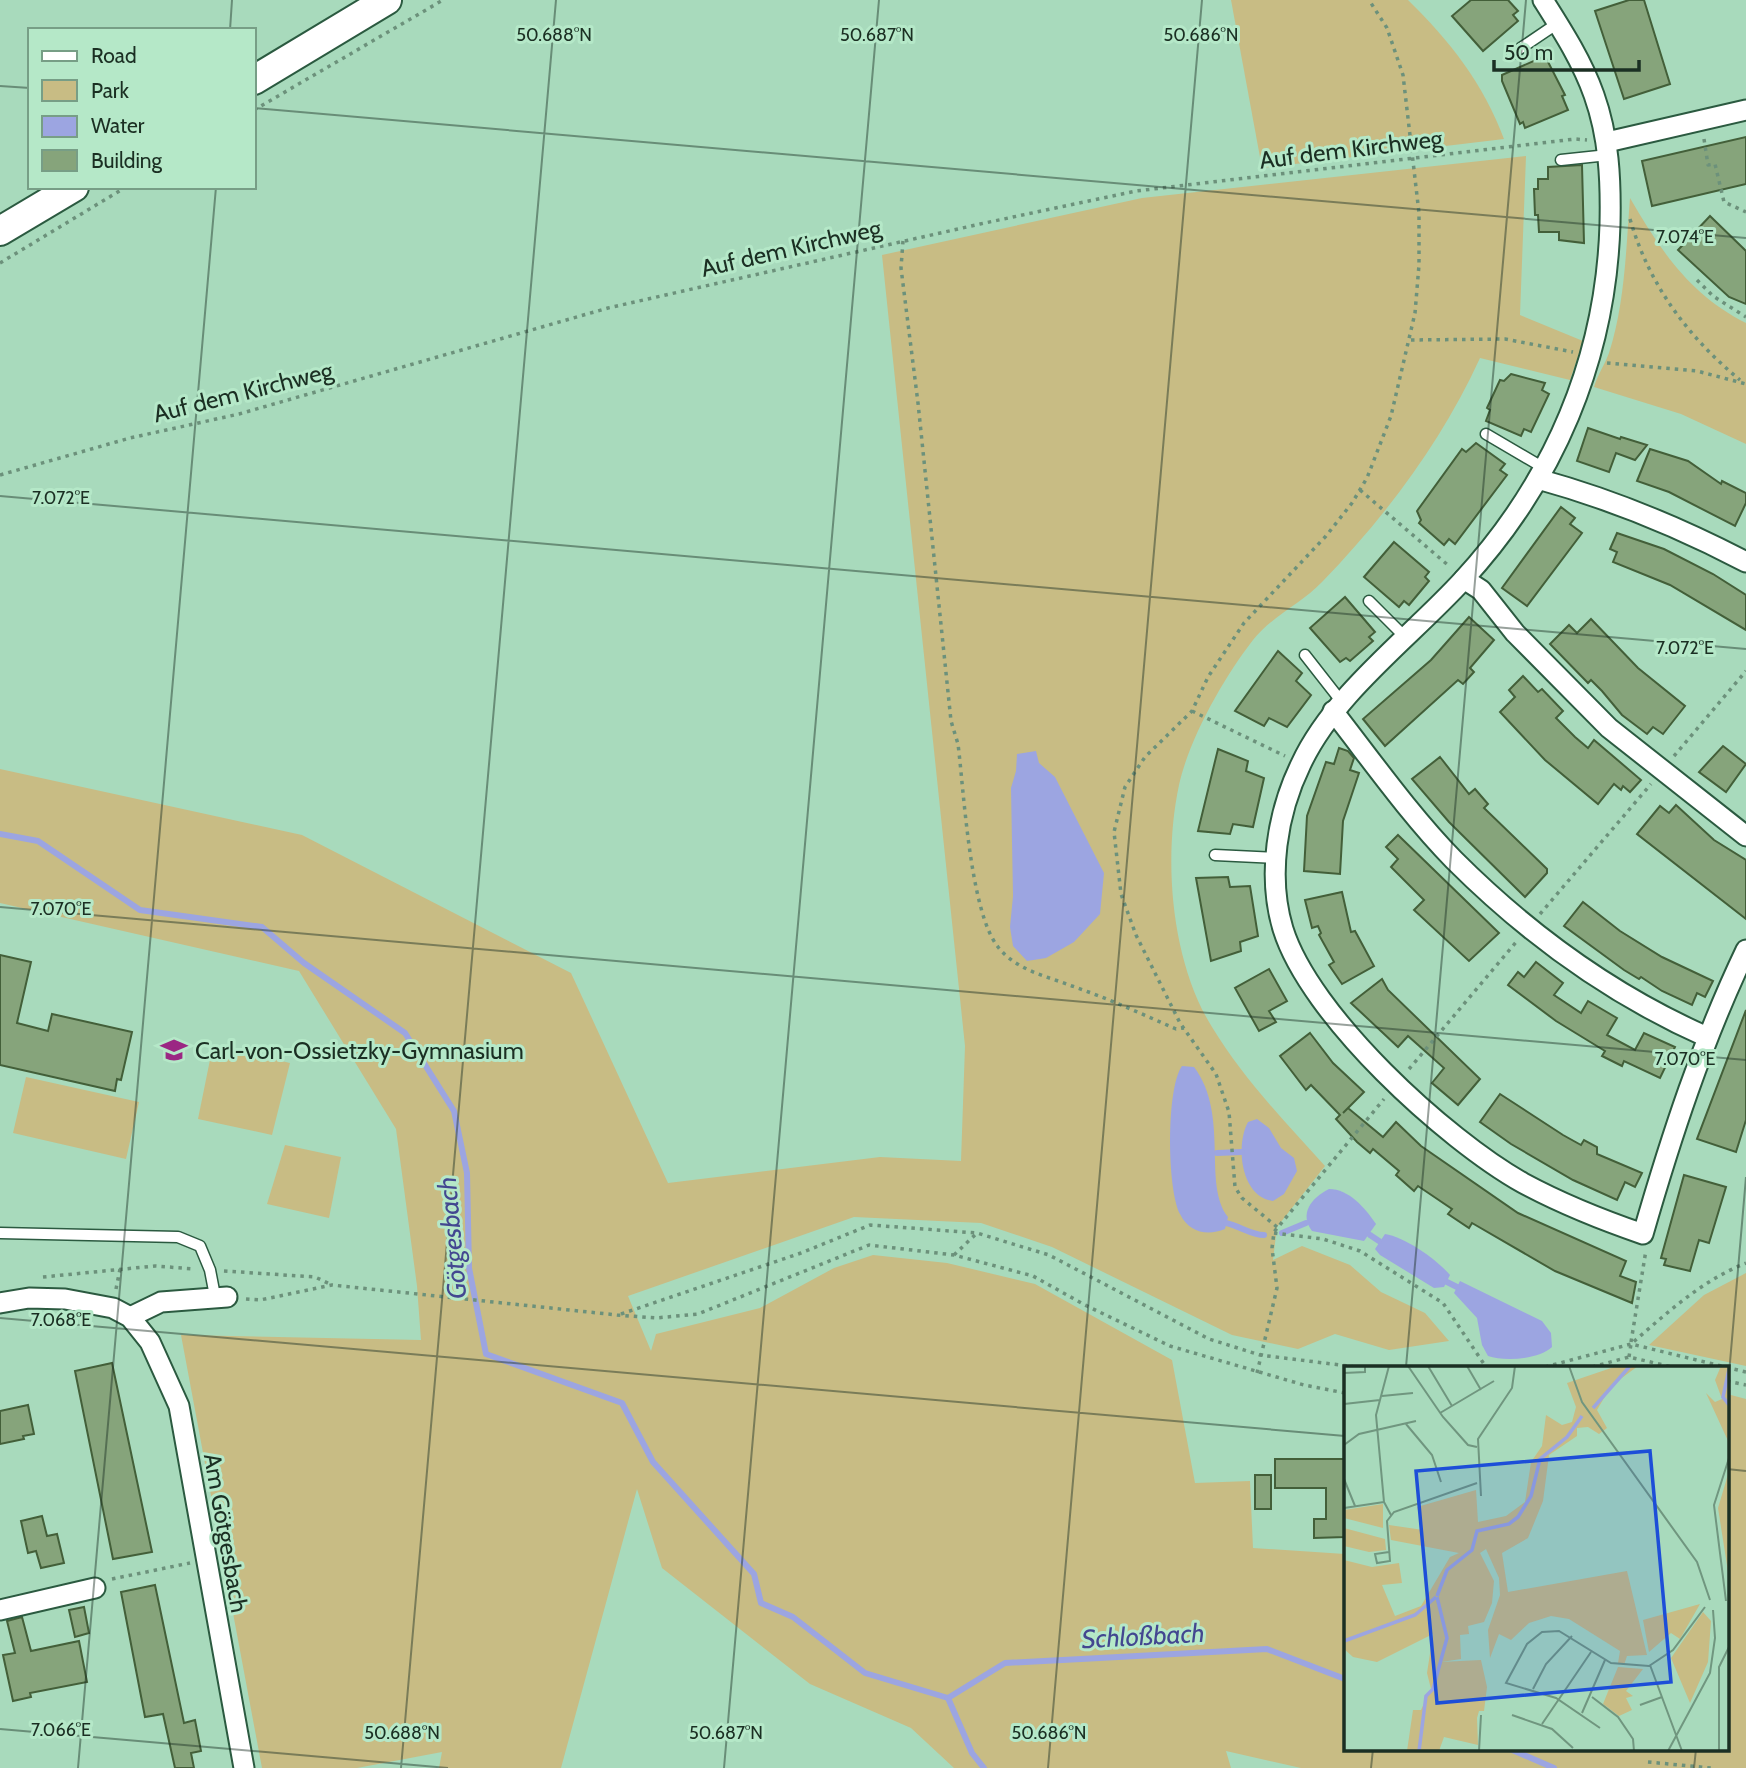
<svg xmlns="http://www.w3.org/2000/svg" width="1746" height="1768" viewBox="0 0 1746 1768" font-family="Cabin,sans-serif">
<rect width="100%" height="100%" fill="#a8dabc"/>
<g fill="#c8bc84">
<path d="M 1231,0 L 1408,0 C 1450,41 1483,83 1504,139 L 1262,168 Z"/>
<path d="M 1526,156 L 1520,315 L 1583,341 L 1570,380 L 1480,358 C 1442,441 1386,516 1322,582 C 1302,603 1271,617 1253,640 C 1224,677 1189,739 1179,785 C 1163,860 1171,961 1212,1027 C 1243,1078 1285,1122 1325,1166 L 1277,1227 L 1273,1260 L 1302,1246 L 1350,1265 L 1381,1292 L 1425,1313 L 1449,1341 L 1389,1350 L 1335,1334 L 1298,1349 L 1232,1335 L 1052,1247 L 981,1223 L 854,1217 L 628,1296 L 651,1351 L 656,1334 L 760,1308 L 834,1268 L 873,1255 L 947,1263 L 1035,1284 L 1172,1360 L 1195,1483 L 1250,1481 L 1253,1548 L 1345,1554 L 1345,1749 L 1727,1749 L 1727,1394 L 1746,1399 L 1746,1768 L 1301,1768 L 1226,1751 L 1231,1768 L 954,1768 L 911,1728 L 810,1684 L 662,1568 L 637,1489 L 561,1768 L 439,1768 L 442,1752 L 357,1768 L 262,1768 L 181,1335 L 421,1340 L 417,1286 L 396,1129 L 299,971 L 0,903 L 0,769 L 302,835 L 571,973 L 668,1183 L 880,1157 L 961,1161 L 965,1046 L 882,255 L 1142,198 Z"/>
<path d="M 1630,198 C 1660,250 1690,295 1746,323 L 1746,444 L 1681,414 L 1594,387 C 1598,374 1605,364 1609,353 C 1625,303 1626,249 1630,198 Z"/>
<polygon points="213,1045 290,1063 272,1135 198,1119"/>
<polygon points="26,1077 139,1102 126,1159 13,1133"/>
<polygon points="285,1145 341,1157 329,1218 267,1204"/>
<polygon points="1746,1273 1746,1366 1649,1345 1704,1295"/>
</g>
<g fill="#9ca5e1">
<polygon points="1036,751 1039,763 1055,777 1104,873 1100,914 1074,942 1046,958 1027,961 1013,946 1010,927 1013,896 1011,788 1016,771 1017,754"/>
<path d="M 1182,1066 L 1194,1067 C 1230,1115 1202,1184 1228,1217 L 1225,1229 C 1208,1236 1189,1233 1180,1214 C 1167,1189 1166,1088 1182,1066 Z"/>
<path d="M 1257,1119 L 1269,1128 L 1281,1148 L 1294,1158 L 1297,1171 L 1284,1194 L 1273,1201 C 1241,1197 1235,1146 1248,1122 Z"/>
<path d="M 1329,1189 C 1349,1189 1365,1208 1376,1224 L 1364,1241 L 1312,1231 C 1299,1214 1311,1198 1329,1189 Z"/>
<path d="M 1385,1234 C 1405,1237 1436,1259 1450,1275 L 1444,1287 L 1434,1288 L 1380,1255 L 1375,1249 Z"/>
<path d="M 1460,1281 L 1542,1321 L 1551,1333 L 1552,1347 C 1540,1359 1505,1362 1488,1356 L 1482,1345 L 1477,1318 L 1454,1293 Z"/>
</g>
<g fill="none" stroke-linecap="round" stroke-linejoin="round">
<g stroke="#9ca5e1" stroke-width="6">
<polyline points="0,834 38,841 140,910 262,927 304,963 405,1033 454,1111 467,1173 469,1268 486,1354 622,1403 653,1462 754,1574 761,1603 793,1617 865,1673 948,1698"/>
<polyline points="1217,1153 1242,1152"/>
<path d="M 1226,1223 C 1240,1226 1251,1235 1264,1235"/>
<polyline points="1282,1233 1306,1223"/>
<polyline points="1370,1235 1379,1241"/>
<polyline points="1447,1282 1457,1287"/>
<polyline points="948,1698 1005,1663 1267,1649 1345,1679"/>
<polyline points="948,1698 972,1753 984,1768"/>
<polyline points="1510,1749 1554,1768"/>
</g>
</g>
<g fill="#86a47b" stroke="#435f39" stroke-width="2">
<polygon points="1471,0 1508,0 1518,11 1513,15 1518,21 1483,51 1452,16"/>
<polygon points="1629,0 1644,0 1670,84 1624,99 1595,11"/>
<polygon points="1545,56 1565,95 1562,96 1568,110 1525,128 1523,122 1520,124 1502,81 1502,75"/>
<polygon points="1746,137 1746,184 1652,206 1642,161"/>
<polygon points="1582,165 1584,243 1559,240 1559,232 1539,232 1538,215 1535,215 1534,189 1538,189 1538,179 1548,179 1548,167"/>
<polygon points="1710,216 1746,251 1746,304 1729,297 1678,250"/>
<polygon points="1511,374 1545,383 1542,390 1549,394 1531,432 1524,429 1521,436 1486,421 1490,410 1487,408 1500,380 1504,381"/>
<polygon points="1588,428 1620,439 1621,437 1647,445 1635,460 1616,453 1609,472 1577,461"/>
<polygon points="1476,443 1505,464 1500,470 1507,475 1455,544 1449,539 1444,545 1419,523 1421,520 1417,511 1462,449 1466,452"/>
<polygon points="1650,449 1688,461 1721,484 1722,481 1746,493 1746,503 1735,526 1669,492 1637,481"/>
<polygon points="1561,507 1575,518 1570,524 1582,533 1527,606 1502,588"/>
<polygon points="1617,533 1664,549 1713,574 1746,595 1746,630 1670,585 1613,562 1617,552 1610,549"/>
<polygon points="1394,542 1429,572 1425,577 1429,581 1409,605 1404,601 1399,607 1364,577"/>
<polygon points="1345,597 1375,632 1369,637 1373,641 1350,661 1346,658 1340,662 1310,628"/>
<polygon points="1469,617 1494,640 1470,668 1474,672 1463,684 1458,680 1385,746 1363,719 1431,660"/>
<polygon points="1591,619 1638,668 1685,706 1663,734 1653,727 1647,734 1622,715 1602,691 1591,680 1588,683 1550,644 1569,625 1577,633"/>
<polygon points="1278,651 1302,673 1296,681 1311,695 1287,727 1269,718 1264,726 1235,711"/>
<polygon points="1523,676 1538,692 1542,689 1563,711 1556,718 1575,737 1588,748 1594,740 1641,780 1630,792 1623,786 1621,790 1614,784 1598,804 1545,760 1500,712 1515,697 1509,690"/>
<polygon points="1723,746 1746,764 1726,792 1699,772"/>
<polygon points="1339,748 1348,751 1354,758 1350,770 1359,773 1343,821 1340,874 1304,871 1307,816 1326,762 1334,764"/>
<polygon points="1218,749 1248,761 1246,771 1264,778 1253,827 1233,824 1230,834 1198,831"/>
<polygon points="1440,757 1469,794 1475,789 1488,804 1484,808 1547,869 1547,873 1525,897 1449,822 1412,779"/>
<polygon points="1676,805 1714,840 1746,860 1746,919 1637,834 1660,806 1669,813"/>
<polygon points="1398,835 1499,933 1469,961 1414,910 1424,900 1391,867 1398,859 1386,847"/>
<polygon points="1228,877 1230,887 1250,886 1258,936 1240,942 1241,951 1211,961 1196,878"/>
<polygon points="1342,892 1351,932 1355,931 1374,966 1342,984 1329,965 1334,962 1319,935 1321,933 1318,926 1312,928 1305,900"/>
<polygon points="1583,902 1620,931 1662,957 1713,981 1705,997 1697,993 1692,1005 1662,991 1641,977 1639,979 1624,970 1564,926"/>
<polygon points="0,955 31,962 17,1023 48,1031 52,1014 132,1032 121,1080 117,1079 115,1091 0,1065"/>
<polygon points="1536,962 1563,983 1554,995 1581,1013 1588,1001 1617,1018 1607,1035 1635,1050 1644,1033 1675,1047 1660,1078 1624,1061 1622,1066 1602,1056 1605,1051 1556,1021 1508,985 1518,972 1524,977"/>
<polygon points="1269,969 1287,1001 1269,1011 1276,1022 1259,1031 1235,988"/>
<polygon points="1382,979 1388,990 1480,1079 1458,1105 1432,1083 1444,1068 1408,1036 1398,1047 1351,1003"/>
<polygon points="1746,1010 1746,1120 1736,1152 1697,1139"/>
<polygon points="1310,1033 1333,1063 1364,1092 1343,1113 1348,1108 1383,1137 1396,1122 1421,1146 1518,1213 1626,1261 1620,1276 1636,1282 1632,1303 1555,1271 1472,1223 1469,1228 1448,1214 1452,1209 1418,1186 1414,1191 1396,1175 1399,1171 1373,1149 1370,1153 1357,1142 1336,1119 1340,1115 1311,1085 1306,1090 1280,1056"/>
<polygon points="1500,1094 1563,1135 1581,1145 1584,1140 1597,1147 1597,1154 1642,1173 1635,1187 1625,1182 1617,1200 1573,1180 1511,1144 1480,1122"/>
<polygon points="1684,1175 1726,1187 1709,1243 1699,1240 1690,1271 1664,1265 1666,1259 1661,1258"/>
<polygon points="112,1363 152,1552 113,1559 75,1371"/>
<polygon points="28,1405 34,1434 23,1436 24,1439 0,1444 0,1411"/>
<polygon points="1275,1459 1345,1459 1345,1537 1314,1538 1314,1519 1326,1519 1326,1488 1275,1488"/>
<rect x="1255" y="1475" width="16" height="34"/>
<polygon points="42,1516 47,1536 57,1534 64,1563 41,1568 36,1551 28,1553 21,1521"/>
<polygon points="155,1585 184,1723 195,1720 201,1751 191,1753 194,1768 175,1768 163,1714 145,1717 121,1592"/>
<polygon points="84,1607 89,1633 75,1637 69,1610"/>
<polygon points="22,1617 31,1651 79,1641 87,1682 30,1693 31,1697 13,1701 3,1655 15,1653 7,1621"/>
</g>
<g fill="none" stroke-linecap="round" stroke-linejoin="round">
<g stroke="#2b5a40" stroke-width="13">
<g id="service">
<polyline points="1512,54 1558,23"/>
<polyline points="1561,160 1608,155"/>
<polyline points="1486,434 1544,468"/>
<polyline points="1369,601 1406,638"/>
<polyline points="1305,655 1341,701"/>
<polyline points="1215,855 1276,858"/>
<polyline points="0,1233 178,1237 200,1246 210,1270 215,1296"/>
</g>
</g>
<g stroke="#2b5a40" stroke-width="23">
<g id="minor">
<path d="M 1543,0 C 1562,30 1582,61 1594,95 C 1609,137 1611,180 1610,224 C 1606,359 1554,481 1463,580 C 1411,637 1334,693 1301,764 C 1277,813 1267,876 1283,929 C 1310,1016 1445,1139 1523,1183 C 1562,1204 1602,1220 1643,1234 C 1671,1137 1702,1042 1746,950"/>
<polyline points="1607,142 1746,110"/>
<path d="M 1538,479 C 1611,499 1679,527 1746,562"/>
<polyline points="1464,579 1481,590 1515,633 1609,728 1746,836"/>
<path d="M 1333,711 C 1372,761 1410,815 1454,860 C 1528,934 1612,995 1707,1037"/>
<polyline points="0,1303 29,1298 65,1299 113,1308 130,1317 150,1342 179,1406 244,1768"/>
<polyline points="130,1317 161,1302 227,1297"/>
<polyline points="0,1610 95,1588"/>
</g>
</g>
<g stroke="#2b5a40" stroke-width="32">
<g id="secondary">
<polyline points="254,80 387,0"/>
<polyline points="0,231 74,187"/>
</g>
</g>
<g stroke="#6c917b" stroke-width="3.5" stroke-dasharray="3.5 5" stroke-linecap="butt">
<polyline points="254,110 443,0"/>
<polyline points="1704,139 1708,165 1715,164 1724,202 1746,212"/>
<path d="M 1630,219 C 1649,285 1688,337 1740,380"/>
<path d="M 903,241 L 901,268 L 918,403 L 951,721 L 958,744 C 964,792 970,912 998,947 C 1016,970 1046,976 1072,986 C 1107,998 1142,1014 1176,1029 L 1184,1028"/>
<polyline points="0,263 126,187"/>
<polyline points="1697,280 1713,296 1746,317"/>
<polyline points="1411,340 1505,339 1573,352"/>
<polyline points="1607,363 1697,371 1746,384"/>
<polyline points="0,475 130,438 239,414 608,308 980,224 1136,191 1575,139 1587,140"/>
<polyline points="1360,490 1449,566"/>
<polyline points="1192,711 1285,756"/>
<polyline points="1674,756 1746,671"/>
<polyline points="1540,914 1651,784"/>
<polyline points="1409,1069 1517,941"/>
<polyline points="1277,1227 1242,1198 1235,1187 1229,1112 1216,1074 1180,1023 1136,935 1121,894 1114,832 1125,787 1145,757 1192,711 1208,677 1244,623 1326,536 1352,503 1367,478 1391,416 1415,313 1419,265 1419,213 1403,75 1387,28 1369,0"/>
<polyline points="1274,1233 1323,1239 1360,1251 1443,1303 1486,1367"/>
<polyline points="954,1255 977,1233"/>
<polyline points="224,1271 315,1277 330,1284"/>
<polyline points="43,1277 155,1266 195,1269"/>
<polyline points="116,1289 120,1269"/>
<polyline points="246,1299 260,1300 332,1285 617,1315 656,1318 698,1314 869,1245 954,1255 1033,1276 1085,1305 1170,1346 1304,1385 1345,1393"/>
<polyline points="621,1314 801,1253 870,1225 977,1233 1049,1255 1209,1339 1260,1355 1356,1367"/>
<polyline points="1631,1342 1646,1250"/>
<path d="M 1629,1357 L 1631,1344 C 1667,1313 1701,1281 1746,1263"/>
<polyline points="1545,1367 1631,1344 1746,1372"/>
<polyline points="1592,1367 1629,1357 1672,1367"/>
<polyline points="1257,1373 1277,1288 1272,1248 1274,1232 1384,1099"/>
<polyline points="1727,1381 1746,1385"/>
<polyline points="112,1579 190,1563"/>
<polyline points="1648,1762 1711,1768"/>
</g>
<use href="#service" stroke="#fff" stroke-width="10"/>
<use href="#minor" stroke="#fff" stroke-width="19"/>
<use href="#secondary" stroke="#fff" stroke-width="28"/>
</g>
<path fill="none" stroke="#1b2f23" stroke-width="2" stroke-opacity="0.45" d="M 230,30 L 232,0M 0,86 L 30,88M 254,108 L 1746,238M 0,496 L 1746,649M 0,907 L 1746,1060M 0,1318 L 1345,1436M 1406,1367 L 1526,0M 1727,1397 L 1746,1177M 1727,1469 L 1746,1471M 0,1729 L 448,1768M 78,1768 L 216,187M 401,1768 L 556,0M 724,1768 L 879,0M 1048,1768 L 1202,0M 1371,1768 L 1373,1749M 1694,1768 L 1696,1749"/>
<defs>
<g id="school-bare" transform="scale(2.1)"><path d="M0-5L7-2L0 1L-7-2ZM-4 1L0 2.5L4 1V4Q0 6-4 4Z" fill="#9b2783" stroke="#b5e8c8" stroke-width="2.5" paint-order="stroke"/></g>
</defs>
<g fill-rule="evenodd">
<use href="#school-bare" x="174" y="1050"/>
</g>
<g text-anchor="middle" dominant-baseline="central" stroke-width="6" stroke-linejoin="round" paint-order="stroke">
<g font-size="24" fill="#1b2f23" stroke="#b5e8c8">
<text transform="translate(1351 149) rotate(-7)">Auf dem Kirchweg</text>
<text transform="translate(791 248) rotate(-13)">Auf dem Kirchweg</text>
<text transform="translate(243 392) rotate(-14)">Auf dem Kirchweg</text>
<text transform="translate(226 1533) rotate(80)">Am Götgesbach</text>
</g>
<g font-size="24" fill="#1b2f23" stroke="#b5e8c8" text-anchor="start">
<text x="195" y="1050">Carl-von-Ossietzky-Gymnasium</text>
</g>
<g font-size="26" font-style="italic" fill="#434790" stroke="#b5e8c8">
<text transform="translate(452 1238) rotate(-95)">Götgesbach</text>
<text transform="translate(1143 1636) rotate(-3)">Schloßbach</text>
</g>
</g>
<g transform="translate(1344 1366)">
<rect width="385" height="385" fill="#a8dabc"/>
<path d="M 273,0 L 294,0 L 267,20 L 253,44 L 263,62 L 255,68 L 244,61 L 233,62 L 233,70 L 205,89 L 199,135 L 184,172 L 158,187 L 164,226 L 283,205 L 303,289 L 283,290 L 280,299 L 274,297 L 276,285 L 225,253 L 207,250 L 185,257 L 167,274 L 155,268 L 146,292 L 144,264 L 156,229 L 155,212 L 142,183 L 136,187 L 150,215 L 148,237 L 140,256 L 124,260 L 125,268 L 116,269 L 117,293 L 97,296 L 137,294 L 143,321 L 140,345 L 135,345 L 133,352 L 134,379 L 100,371 L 95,385 L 63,385 L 69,344 L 77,344 L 87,323 L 83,307 L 89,268 L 33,296 L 9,291 L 0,283 L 0,194 L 28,201 L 55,197 L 58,217 L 38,219 L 51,250 L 77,240 L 106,191 L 115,187 L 47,174 L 45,159 L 79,164 L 73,141 L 132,124 L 134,156 L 162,150 L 181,136 L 187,96 L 198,80 L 202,49 L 218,59 L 228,56 L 232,41 L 223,17 ZM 377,0 L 385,0 L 385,77 L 362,27 L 371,36 L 378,33 L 371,14 ZM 385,105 L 385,212 L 374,142 ZM 39,138 L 39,162 L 0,152 L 0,144 ZM 0,162 L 41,173 L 42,184 L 25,186 L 0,180 ZM 356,238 L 336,273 L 327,267 L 305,286 L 299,254 ZM 359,246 L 367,255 L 364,296 L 346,337 L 327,292 ZM 274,301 L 299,303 L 282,325 L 289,330 L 282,332 L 288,344 L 275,350 L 259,338 Z" fill="#c8bc84"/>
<path fill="none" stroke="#9ca5e1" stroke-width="3.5" d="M 385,3 L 379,31 L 385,39M 249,42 L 286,0M 93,230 L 103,204 L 128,184 L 133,165 L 165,158 L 174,151 L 187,130 L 196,93 L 223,71 L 238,50M 0,275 L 71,249 L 92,231M 75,385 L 82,330 L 89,323 L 103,272 L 93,231"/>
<path fill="none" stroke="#70967f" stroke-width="2" d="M 45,0 L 32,49 L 40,136 L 47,149M 64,0 L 99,51 L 124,79 L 133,81M 84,0 L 108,40M 123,0 L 137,24M 225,0 L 238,36 L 353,196 L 366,234M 0,7 L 21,6 L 21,0M 38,30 L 69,27M 0,38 L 36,34M 96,47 L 150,15M 62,58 L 88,89 L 97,116M 0,79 L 15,68 L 72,55M 0,113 L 11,140M 137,130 L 134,73 L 168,22 L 171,0M 0,142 L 40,136M 45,186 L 31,188 L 33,197 L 46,195 L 43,155 L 50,146 L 133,117M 382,235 L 370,139 L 385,92M 306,299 L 338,385M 189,323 L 202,298 L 228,270M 248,331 L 274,351 L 289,373 L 290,385M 296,339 L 318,331M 238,347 L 261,294M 168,349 L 208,363 L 229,382M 198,358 L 247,286M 256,362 L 212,332 L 162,317 L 183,278 L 198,266 L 215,265 L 267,297 L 305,300 L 329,284 L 361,241M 135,385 L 137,349M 324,385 L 366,307 L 371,272 L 369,244M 375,385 L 375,301 L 385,281"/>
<path fill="#1d4ed8" fill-opacity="0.15" stroke="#1d4ed8" stroke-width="3.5" d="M 306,85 L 327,316 L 93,337 L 72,105 Z"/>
<rect width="385" height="385" fill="none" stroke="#1b2f23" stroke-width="3.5"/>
</g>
<g font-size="18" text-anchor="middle" fill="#1b2f23" stroke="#b5e8c8" stroke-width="6" stroke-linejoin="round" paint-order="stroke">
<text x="554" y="41">50.688°N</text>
<text x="877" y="41">50.687°N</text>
<text x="1201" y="41">50.686°N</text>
<text x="1685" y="243">7.074°E</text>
<text x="61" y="504">7.072°E</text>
<text x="1685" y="654">7.072°E</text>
<text x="61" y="915">7.070°E</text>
<text x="1685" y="1065">7.070°E</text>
<text x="61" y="1326">7.068°E</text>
<text x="61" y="1736">7.066°E</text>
<text x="402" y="1739">50.688°N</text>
<text x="726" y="1739">50.687°N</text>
<text x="1049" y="1739">50.686°N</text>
</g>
<rect x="28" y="28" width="228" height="161" fill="#b5e8c8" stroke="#779e86" stroke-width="2"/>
<rect x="42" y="51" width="35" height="10" fill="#ffffff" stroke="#779e86" stroke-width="2"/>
<text x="91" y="63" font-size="21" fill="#1b2f23">Road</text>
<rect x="42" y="80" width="35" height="21" fill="#c8bc84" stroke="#779e86" stroke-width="2"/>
<text x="91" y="98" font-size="21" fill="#1b2f23">Park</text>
<rect x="42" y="116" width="35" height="21" fill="#9ca5e1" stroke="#779e86" stroke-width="2"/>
<text x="91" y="133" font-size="21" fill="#1b2f23">Water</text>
<rect x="42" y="150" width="35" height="21" fill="#86a47b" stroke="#779e86" stroke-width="2"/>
<text x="91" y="168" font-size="21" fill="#1b2f23">Building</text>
<path d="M1494 60v10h145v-10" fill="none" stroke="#1b2f23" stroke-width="3.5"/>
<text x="1504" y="60" font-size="21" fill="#1b2f23" stroke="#b5e8c8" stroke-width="5" paint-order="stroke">50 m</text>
</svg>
